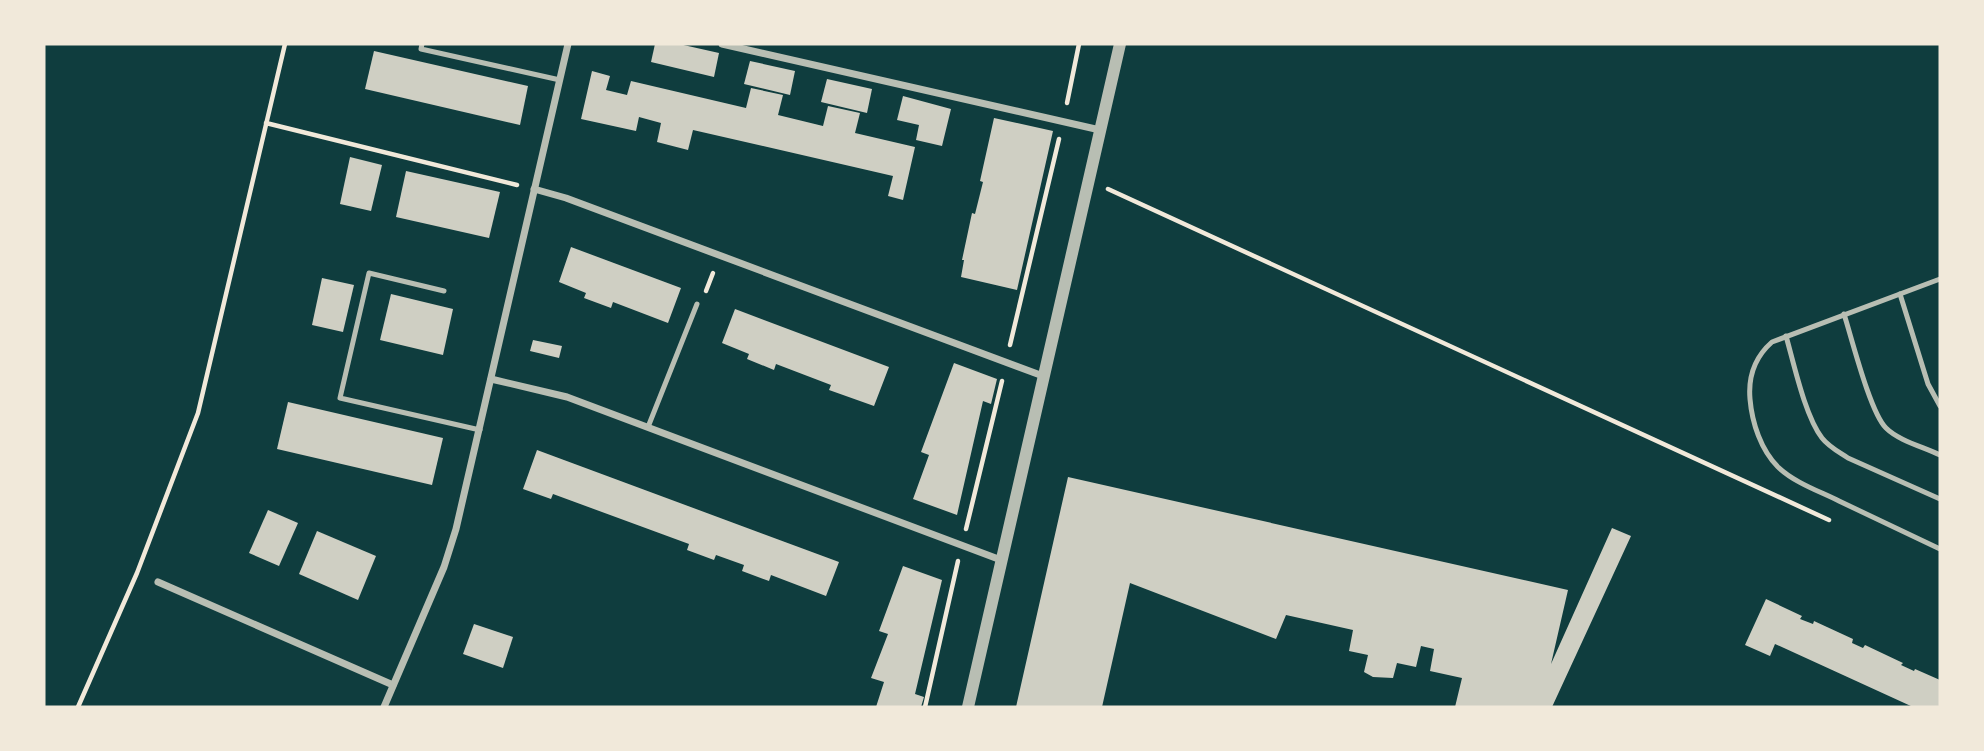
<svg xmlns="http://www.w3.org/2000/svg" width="1984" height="751" viewBox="0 0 1984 751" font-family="'Work Sans',sans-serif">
<rect width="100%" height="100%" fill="#0f3d3e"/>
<g fill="#cfcfc3">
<polygon points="655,44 679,44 719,53 714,77 651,62"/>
<polygon points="374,51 528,86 520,125 365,89"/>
<polygon points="750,61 795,71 790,95 744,84"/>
<polygon points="592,71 610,76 606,90 627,95 631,81 746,108 751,88 783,95 778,115 823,126 828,106 860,113 855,133 915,147 903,200 888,196 893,176 693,130 688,150 657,142 661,123 639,117 636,131 581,119"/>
<polygon points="827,79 872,89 867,113 821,102"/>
<polygon points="903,96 951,109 942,146 916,140 919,125 897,120"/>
<polygon points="994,118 1053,131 1017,290 961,277 964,260 962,260 972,213 975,214 983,182 980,181"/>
<polygon points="350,157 382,165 371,211 340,204"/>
<polygon points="406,171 500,192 489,238 396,217"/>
<polygon points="571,247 681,288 668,323 613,302 611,308 584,298 586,293 559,282"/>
<polygon points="322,278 354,285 343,332 312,325"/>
<polygon points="391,294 453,309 443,355 380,340"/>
<polygon points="735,309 889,367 874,406 829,390 831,385 776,364 774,370 747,359 749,354 722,343"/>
<polygon points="533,340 562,346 559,358 530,351"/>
<polygon points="954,363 997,379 991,404 983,401 957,515 913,499 929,455 921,452"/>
<polygon points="288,402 443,438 432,485 277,449"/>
<polygon points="537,450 839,562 826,596 771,575 769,581 742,571 744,565 716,555 714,560 687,550 689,544 553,494 551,499 523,489"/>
<polygon points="1068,477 1568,590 1551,664 1612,528 1631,536 1552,707 1455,707 1462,678 1430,671 1434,649 1421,646 1416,667 1397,663 1393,678 1373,677 1364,672 1368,655 1349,651 1353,630 1286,615 1276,639 1130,583 1102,707 1016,707"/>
<polygon points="268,510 298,523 279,566 249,553"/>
<polygon points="317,531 376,556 358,600 299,574"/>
<polygon points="903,566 942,580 915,694 924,697 921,707 876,707 884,682 871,678 888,634 879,631"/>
<polygon points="1766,599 1802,616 1800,619 1813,624 1814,621 1853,639 1852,643 1863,648 1865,645 1903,663 1901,665 1914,671 1915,669 1940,680 1940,707 1913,707 1775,644 1770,656 1745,645"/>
<polygon points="474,624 513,637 503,668 463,654"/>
</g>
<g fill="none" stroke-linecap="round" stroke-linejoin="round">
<g stroke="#f1e9da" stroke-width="4.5">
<polyline points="1067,103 1079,44"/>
<polyline points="266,123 517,185"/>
<polyline points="1108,189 1829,520"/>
<polyline points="706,291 713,273"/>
<polyline points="1010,345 1059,139"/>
<polyline points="966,529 1002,381"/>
<polyline points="78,707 137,573 198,413 285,44"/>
<polyline points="925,707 958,561"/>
</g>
<g stroke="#b8beb3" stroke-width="5">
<polyline points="422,44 421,49 560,80"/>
<path d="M 1940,279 L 1772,342 C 1755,357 1748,376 1750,399 C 1752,423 1761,450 1778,467 C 1795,483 1819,491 1839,501 C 1873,517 1906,533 1940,549"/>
<polyline points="444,291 369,273 340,398 480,430"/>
<polyline points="1900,294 1928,384 1940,406"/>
<path d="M 1844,314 C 1852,339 1870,412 1886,428 C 1899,441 1924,447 1940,455"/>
<path d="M 1786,336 C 1794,364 1805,416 1822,438 C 1829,447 1839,452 1848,458 L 1940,499"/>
<polyline points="648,427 697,304"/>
</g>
<g stroke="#b8beb3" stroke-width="7">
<polyline points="722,44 1100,130"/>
<polyline points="534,189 566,198 1043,376"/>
<polyline points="491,379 567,397 1001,560"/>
<polyline points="158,582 393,685"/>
<polyline points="384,707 444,567 456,529 568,44"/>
</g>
<polyline stroke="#b8beb3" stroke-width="12" points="968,707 1120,44"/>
</g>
<rect width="1984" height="751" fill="none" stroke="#f1e9da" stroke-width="91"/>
</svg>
